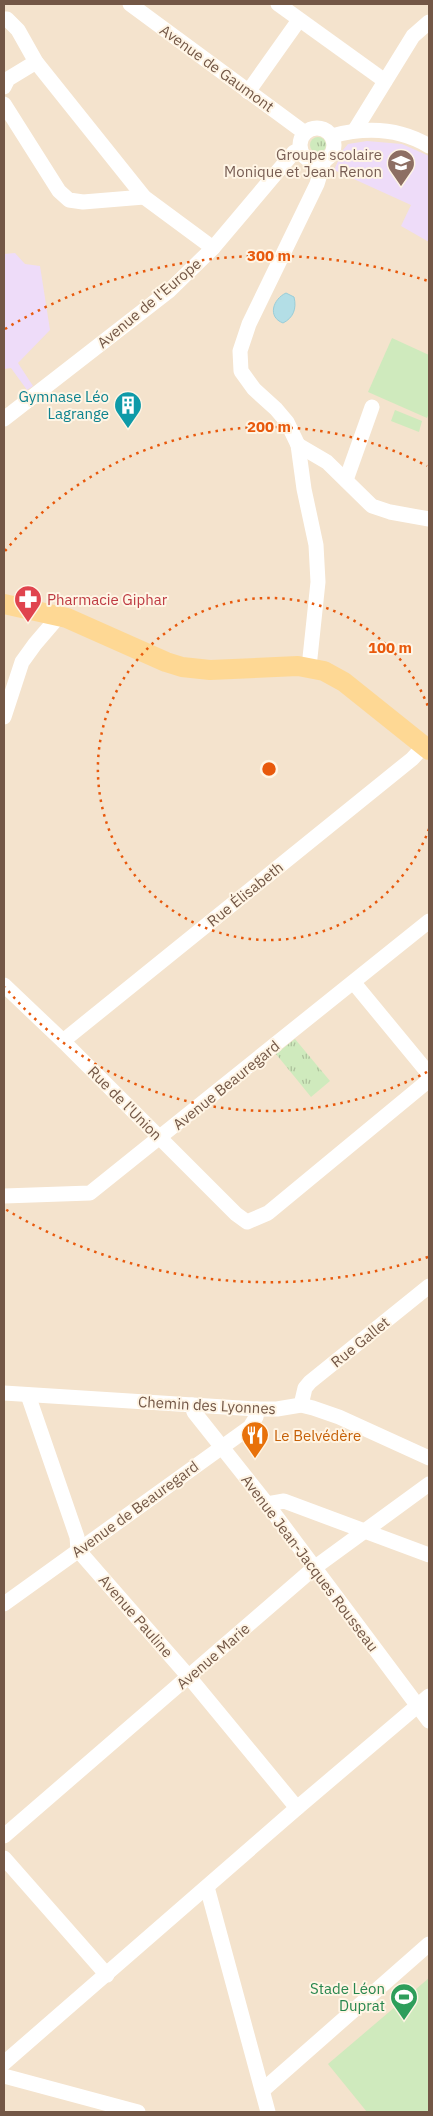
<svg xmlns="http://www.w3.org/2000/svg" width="433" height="2116" viewBox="0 0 433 2116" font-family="'IBM Plex Sans',sans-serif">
<defs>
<pattern id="grass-tufts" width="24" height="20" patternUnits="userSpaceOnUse" patternTransform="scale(1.25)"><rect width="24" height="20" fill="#cfeabd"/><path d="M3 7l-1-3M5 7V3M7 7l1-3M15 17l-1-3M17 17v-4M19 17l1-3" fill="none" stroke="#acc09b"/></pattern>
</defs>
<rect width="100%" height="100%" fill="#fdf1df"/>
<rect fill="#f4e3cd" x="4" y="4" width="425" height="2108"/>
<g fill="#eedcf9">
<polygon points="367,141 402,144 429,156 429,242 401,226 411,205 334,170 343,150 348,144"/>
<polygon points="15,253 25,264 40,266 50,330 18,363 33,386 27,390 11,368 4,369 4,254"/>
</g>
<g fill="url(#grass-tufts)">
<circle cx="318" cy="145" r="8"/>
<polygon points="295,1039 330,1081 311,1097 276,1054"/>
</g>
<g fill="#cfeabd">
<polygon points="392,338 429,355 429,413 427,418 368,392"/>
<polygon points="395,410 422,421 419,432 391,421"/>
<polygon points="429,1978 429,2112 367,2112 328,2064"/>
</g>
<path fill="#b3dee6" stroke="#99cdd8" d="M 286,293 L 294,297 C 297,309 293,318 283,323 C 267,317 273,299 286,293 Z"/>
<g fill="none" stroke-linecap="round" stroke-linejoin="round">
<g stroke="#fff" stroke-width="15">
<polyline points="130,4 305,133"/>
<polyline points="278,4 385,81"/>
<polyline points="4,19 7,19 18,30 36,62 144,197 213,248"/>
<polyline points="4,87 8,79 36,62"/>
<polyline points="248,92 299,20"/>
<polyline points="4,104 59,191 69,200 83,202 144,197"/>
<circle cx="317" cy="145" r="17"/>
<polyline points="355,130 413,36 429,22"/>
<path d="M 332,136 C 365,127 399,128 429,146"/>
<polyline points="4,419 170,290 213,248 294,152 300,150"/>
<polyline points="298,445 327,462 372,506 390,512 429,519"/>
<polyline points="346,480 372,407"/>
<polyline points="309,667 318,582 316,545 304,489 298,445 287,422 276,409 254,389 241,371 240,351 249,324 317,184 324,161"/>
<polyline points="4,717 22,662 35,644 59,616"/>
<polyline points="354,983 429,1074"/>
<polyline points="4,985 63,1041 236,1214 247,1222 268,1213 429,1080"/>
<polyline points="63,1041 412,759 424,746"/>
<polyline points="4,1196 90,1193 429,921"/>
<polyline points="4,1393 257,1409 277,1409 301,1405 313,1408 339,1417 429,1458"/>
<polyline points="28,1395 77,1537 78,1550 189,1677 297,1808"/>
<polyline points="192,1405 194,1412 267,1504 429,1721"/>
<polyline points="301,1405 305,1388 310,1382 429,1286"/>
<polyline points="267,1504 284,1501 429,1555"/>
<polyline points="4,1604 250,1427 256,1417 257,1409"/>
<polyline points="4,1836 314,1568 429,1484"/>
<polyline points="4,1858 107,1975"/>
<polyline points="207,1887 268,2112"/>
<polyline points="4,2063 297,1808 429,1696"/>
<polyline points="4,2076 138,2112"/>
<polyline points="263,2090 429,1944"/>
</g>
<polyline stroke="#fed894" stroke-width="20" points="4,604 67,618 166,662 182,667 210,670 298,666 324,671 344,682 429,750"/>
</g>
<g fill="none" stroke="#e8590c" stroke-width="2.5" stroke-dasharray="2.5 5">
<path d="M429 829A171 171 0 1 1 429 709"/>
<path d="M427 1072A342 342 0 0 1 5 987M5 551A342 342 0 0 1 427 466"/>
<path d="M428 1257A513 513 0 0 1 5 1209M5 329A513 513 0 0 1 428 281"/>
</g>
<defs>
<g id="school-pin" transform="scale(1.4375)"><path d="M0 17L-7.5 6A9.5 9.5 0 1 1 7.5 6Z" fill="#8d6e63" stroke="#fff5e5"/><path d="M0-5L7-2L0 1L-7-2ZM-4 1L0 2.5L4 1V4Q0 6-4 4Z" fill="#fff"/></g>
<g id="building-pin" transform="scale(1.4375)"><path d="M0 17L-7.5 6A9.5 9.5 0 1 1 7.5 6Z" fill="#0f9aa8" stroke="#fff5e5"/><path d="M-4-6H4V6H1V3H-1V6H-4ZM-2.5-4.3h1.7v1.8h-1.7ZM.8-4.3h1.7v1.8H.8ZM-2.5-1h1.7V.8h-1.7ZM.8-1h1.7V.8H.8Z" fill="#fff"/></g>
<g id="pharmacy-pin" transform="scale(1.4375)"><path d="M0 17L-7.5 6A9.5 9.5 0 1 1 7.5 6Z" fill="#e0444e" stroke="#fff5e5"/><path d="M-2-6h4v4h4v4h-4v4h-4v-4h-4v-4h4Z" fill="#fff"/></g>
<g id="restaurant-pin" transform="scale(1.4375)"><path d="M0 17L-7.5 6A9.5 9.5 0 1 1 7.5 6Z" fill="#e8710a" stroke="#fff5e5"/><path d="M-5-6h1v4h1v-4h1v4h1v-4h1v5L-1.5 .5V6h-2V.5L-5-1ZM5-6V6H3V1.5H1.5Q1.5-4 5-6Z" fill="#fff"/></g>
<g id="stadium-pin" transform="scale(1.4375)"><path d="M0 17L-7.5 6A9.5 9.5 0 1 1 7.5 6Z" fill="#2e9e5b" stroke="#fff5e5"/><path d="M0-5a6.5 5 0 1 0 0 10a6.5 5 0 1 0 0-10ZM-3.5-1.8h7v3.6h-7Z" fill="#fff"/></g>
</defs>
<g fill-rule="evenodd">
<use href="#school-pin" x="401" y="163"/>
<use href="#building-pin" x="128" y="405"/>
<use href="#pharmacy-pin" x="28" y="599"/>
<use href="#restaurant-pin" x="255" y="1435"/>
<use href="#stadium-pin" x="404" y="1997"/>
</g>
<g text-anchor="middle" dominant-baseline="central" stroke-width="4" stroke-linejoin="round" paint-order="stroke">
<g font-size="15" fill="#735746" stroke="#fff5e5">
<text transform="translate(217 68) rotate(36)">Avenue de Gaumont</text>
<text transform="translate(149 303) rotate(-40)">Avenue de l'Europe</text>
<text transform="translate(245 894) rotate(-39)">Rue Élisabeth</text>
<text transform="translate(226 1085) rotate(-39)">Avenue Beauregard</text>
<text transform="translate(125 1103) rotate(45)">Rue de l'Union</text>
<text transform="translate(360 1342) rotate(-39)">Rue Gallet</text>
<text transform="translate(207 1405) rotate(3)">Chemin des Lyonnes</text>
<text transform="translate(135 1509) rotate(-36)">Avenue de Beauregard</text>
<text transform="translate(310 1563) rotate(53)">Avenue Jean-Jacques Rousseau</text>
<text transform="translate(136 1616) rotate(49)">Avenue Pauline</text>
<text transform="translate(213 1656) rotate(-41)">Avenue Marie</text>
</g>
<g font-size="15" fill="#785e54" stroke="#fff5e5" text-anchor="end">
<text x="382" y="154">Groupe scolaire<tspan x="382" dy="17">Monique et Jean Renon</tspan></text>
</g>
<g font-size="15" fill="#0d838f" stroke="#fff5e5" text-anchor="end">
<text x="109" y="396">Gymnase Léo<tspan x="109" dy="17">Lagrange</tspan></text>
</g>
<g font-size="15" fill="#be3a42" stroke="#fff5e5" text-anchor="start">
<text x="47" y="599">Pharmacie Giphar</text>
</g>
<g font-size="15" fill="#c56008" stroke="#fff5e5" text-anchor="start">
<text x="274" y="1435">Le Belvédère</text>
</g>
<g font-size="15" fill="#27864d" stroke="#fff5e5" text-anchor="end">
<text x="385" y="1988">Stade Léon<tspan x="385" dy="17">Duprat</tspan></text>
</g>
</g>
<circle cx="269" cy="769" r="8" fill="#e8590c" stroke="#fff5e5" stroke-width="2.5"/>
<g font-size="15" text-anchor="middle" font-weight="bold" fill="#e8590c" stroke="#fff5e5" stroke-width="4" stroke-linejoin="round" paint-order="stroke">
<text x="269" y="261">300 m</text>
<text x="269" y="432">200 m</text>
<text x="390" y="653">100 m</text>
</g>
<rect width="433" height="2116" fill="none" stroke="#735746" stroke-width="10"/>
</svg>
